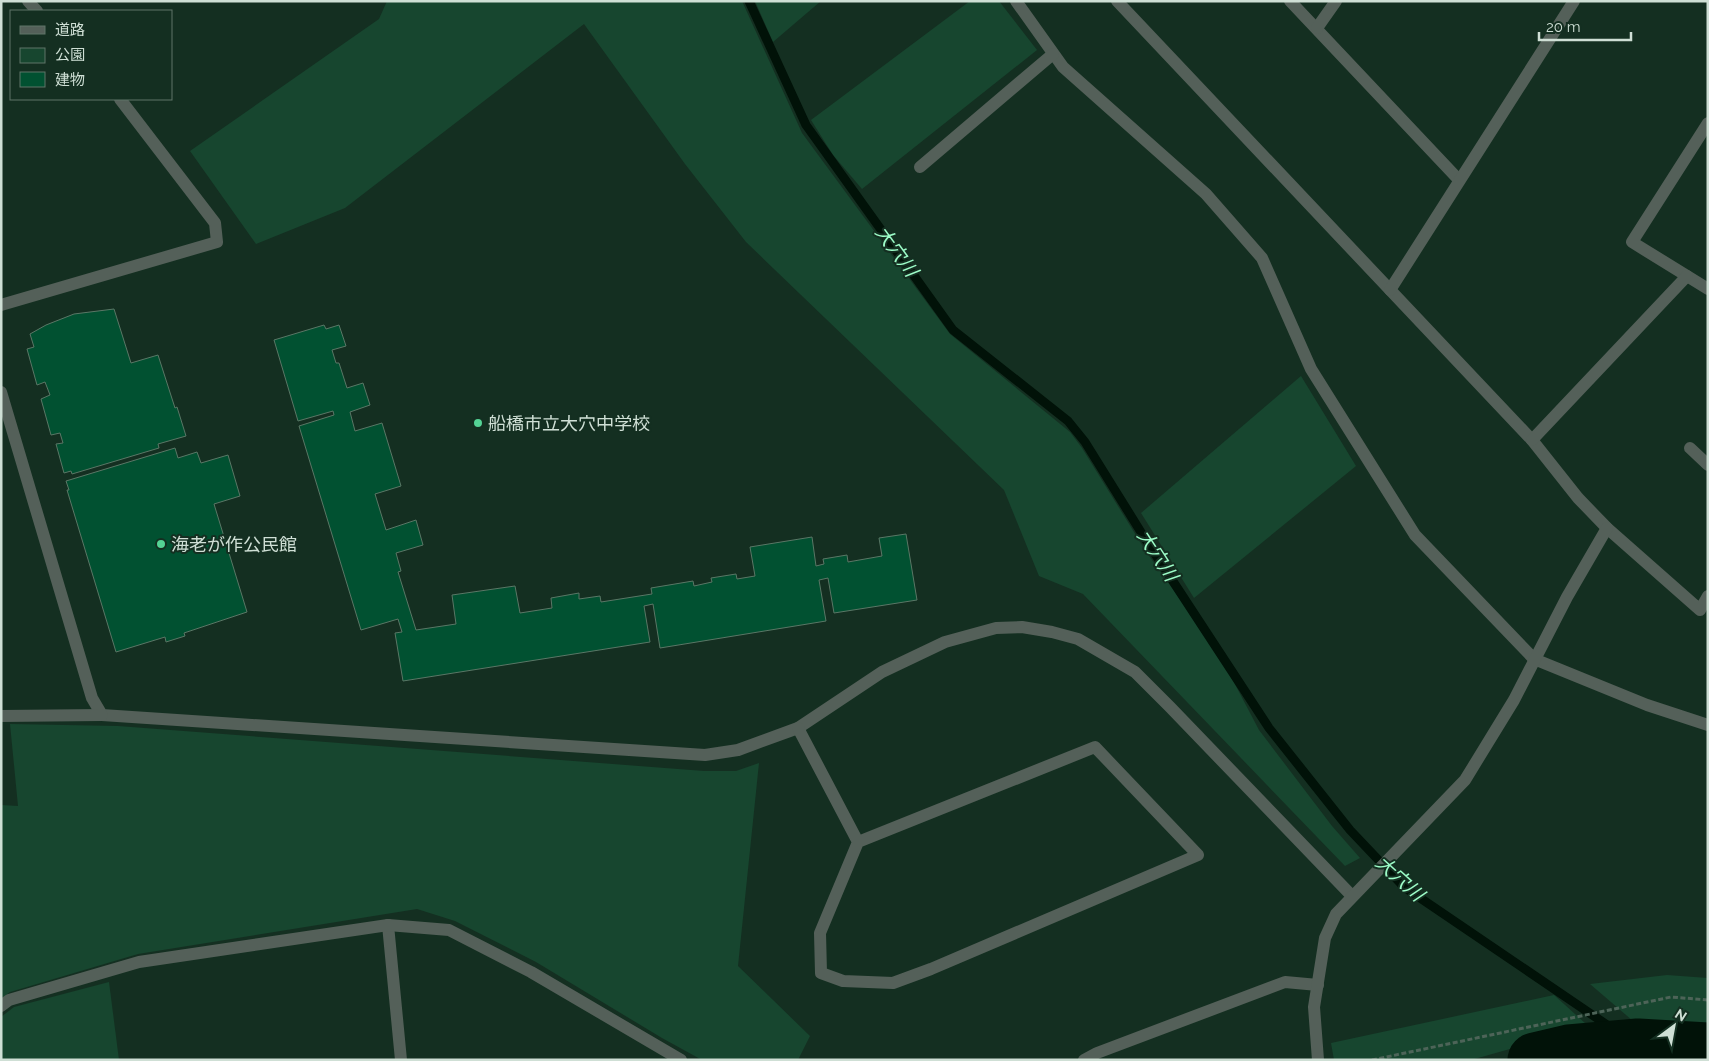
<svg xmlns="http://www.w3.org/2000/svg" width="1709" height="1061" viewBox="0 0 1709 1061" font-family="Raleway,'Noto Sans JP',sans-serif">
<rect width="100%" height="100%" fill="#142f21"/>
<g fill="#17462f">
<polygon points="387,1 742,1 802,133 950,334 1070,432 1082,448 1147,553 1188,610 1227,669 1259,730 1332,826 1360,858 1345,866 1083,594 1039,576 1004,490 746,242 685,164 584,24 345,208 256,244 190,151 379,19"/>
<polygon points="755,1 821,1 773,42"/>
<polygon points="970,1 999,1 1037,50 862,189 833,155 811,120"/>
<polygon points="1301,376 1356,466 1194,598 1141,513"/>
<polygon points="10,724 118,726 704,771 736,771 759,763 738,966 810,1036 798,1060 702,1060 662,1038 536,962 455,921 417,909 138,954 10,992 1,999 1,805 18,806"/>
<polygon points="1667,975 1708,978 1708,1037 1647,1033 1590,984"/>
<polygon points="109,982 119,1060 1,1060 1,1017 14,1007"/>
<polygon points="1554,995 1596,1033 1524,1045 1471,1060 1334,1060 1331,1043"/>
</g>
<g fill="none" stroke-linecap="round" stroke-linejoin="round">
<polyline stroke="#011208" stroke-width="9" points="749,1 806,125 953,330 1068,421 1085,442 1144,537 1269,728 1350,830 1404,887 1638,1046"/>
<polyline stroke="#011208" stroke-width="55" points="1535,1060 1569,1052 1638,1046 1708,1050"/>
</g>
<g fill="#015131" stroke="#5a7766">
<polygon points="114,309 131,363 158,355 175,408 177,407 186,436 158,444 159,448 72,474 71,471 64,473 56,444 63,443 60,433 51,435 41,399 50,395 45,382 37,385 27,349 34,347 30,334 46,325 74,314"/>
<polygon points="324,325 326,329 339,325 346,346 332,350 336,363 339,363 347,388 363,383 370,405 350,412 355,431 382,423 401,486 375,494 386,530 416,520 423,545 396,553 401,571 398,572 416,630 456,624 452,595 515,586 520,613 552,608 551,598 579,593 579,599 600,596 601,602 652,594 651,588 693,581 694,586 712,582 711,578 736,574 737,579 755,576 750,547 812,537 816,566 824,564 823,559 847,555 848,562 882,556 879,538 906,534 917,600 834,613 828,578 819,580 826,621 660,648 653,604 644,606 650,642 403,681 395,633 402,632 398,619 361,630 299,426 334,415 333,411 298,421 274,340"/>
<polygon points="175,448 178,458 197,452 201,463 228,455 240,496 214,504 247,612 184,633 185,636 166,642 165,637 116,652 67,490 69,490 66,481"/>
</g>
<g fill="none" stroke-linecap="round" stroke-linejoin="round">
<polyline stroke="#4d6458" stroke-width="3" stroke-dasharray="5 2.5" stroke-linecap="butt" points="1372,1060 1671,997 1708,1000"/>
<g stroke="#546059" stroke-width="12">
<polyline points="28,1 37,11"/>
<polyline points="1016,1 1063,67 1206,194 1262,258 1311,369 1415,535 1534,659 1647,705 1708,725"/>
<polyline points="1117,1 1532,440 1578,498 1607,528 1700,610 1708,596"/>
<polyline points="1290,1 1459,180"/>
<polyline points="1317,28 1336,1"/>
<polyline points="1708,123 1632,242 1708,289"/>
<polyline points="920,167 1053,54"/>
<polyline points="1390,290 1574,1"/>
<polyline points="1,305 217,242 215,223 120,99"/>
<polyline points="1,392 92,698 102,715 705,755 738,750 798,728 882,672 945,642 996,628 1022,627 1052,632 1078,639 1135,672 1170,707 1352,896"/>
<polyline points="1532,440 1687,276"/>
<polyline points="1690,448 1708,465"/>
<polyline points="1,716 102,715"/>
<polyline points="798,728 858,842 820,933 821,973 843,981 893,983 931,969 1198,855 1095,747 858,842"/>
<polyline points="388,925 401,1060"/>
<polyline points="1,1006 9,1000 139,962 388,925 449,930 531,972 681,1060"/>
<polyline points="1084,1060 1097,1053 1285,982 1318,985"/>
<polyline points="1318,1060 1314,1007 1325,938 1336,914 1465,780 1514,700 1567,597 1607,528"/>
</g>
</g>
<g fill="#54d395" stroke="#142f21" stroke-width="2">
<circle cx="478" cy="423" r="5"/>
<circle cx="161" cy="544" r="5"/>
</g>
<g text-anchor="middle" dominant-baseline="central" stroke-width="4" stroke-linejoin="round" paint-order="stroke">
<g font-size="18" fill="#cfdfd5" stroke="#142f21" text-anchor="start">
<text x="488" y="423">船橋市立大穴中学校</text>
<text x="171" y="544">海老が作公民館</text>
</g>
<g font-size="19" font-style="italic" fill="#9dfdc8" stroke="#142f21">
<text transform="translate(897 251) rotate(54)">大穴川</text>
<text transform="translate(1158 555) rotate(57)">大穴川</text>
<text transform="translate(1400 878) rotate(42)">大穴川</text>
</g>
</g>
<rect width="1709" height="1061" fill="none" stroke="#cfdfd5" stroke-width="5"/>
<rect x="10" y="10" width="162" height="90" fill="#142f21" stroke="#5f7569"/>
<rect x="20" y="26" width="25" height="8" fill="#546059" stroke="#5f7569"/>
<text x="55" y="35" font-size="15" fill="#cfdfd5">道路</text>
<rect x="20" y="48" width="25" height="15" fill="#17462f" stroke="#5f7569"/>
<text x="55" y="60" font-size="15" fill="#cfdfd5">公園</text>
<rect x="20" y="72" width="25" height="15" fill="#015131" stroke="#5f7569"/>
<text x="55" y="85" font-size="15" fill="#cfdfd5">建物</text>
<g transform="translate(1674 1026) rotate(32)" stroke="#142f21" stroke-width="4" paint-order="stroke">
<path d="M0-4L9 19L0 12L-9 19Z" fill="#cfdfd5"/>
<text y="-8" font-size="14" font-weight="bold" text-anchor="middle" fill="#cfdfd5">N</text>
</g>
<path d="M1539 32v8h92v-8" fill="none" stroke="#cfdfd5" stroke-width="2.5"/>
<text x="1546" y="32" font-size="15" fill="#cfdfd5" stroke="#142f21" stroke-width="4" paint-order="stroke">20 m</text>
</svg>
